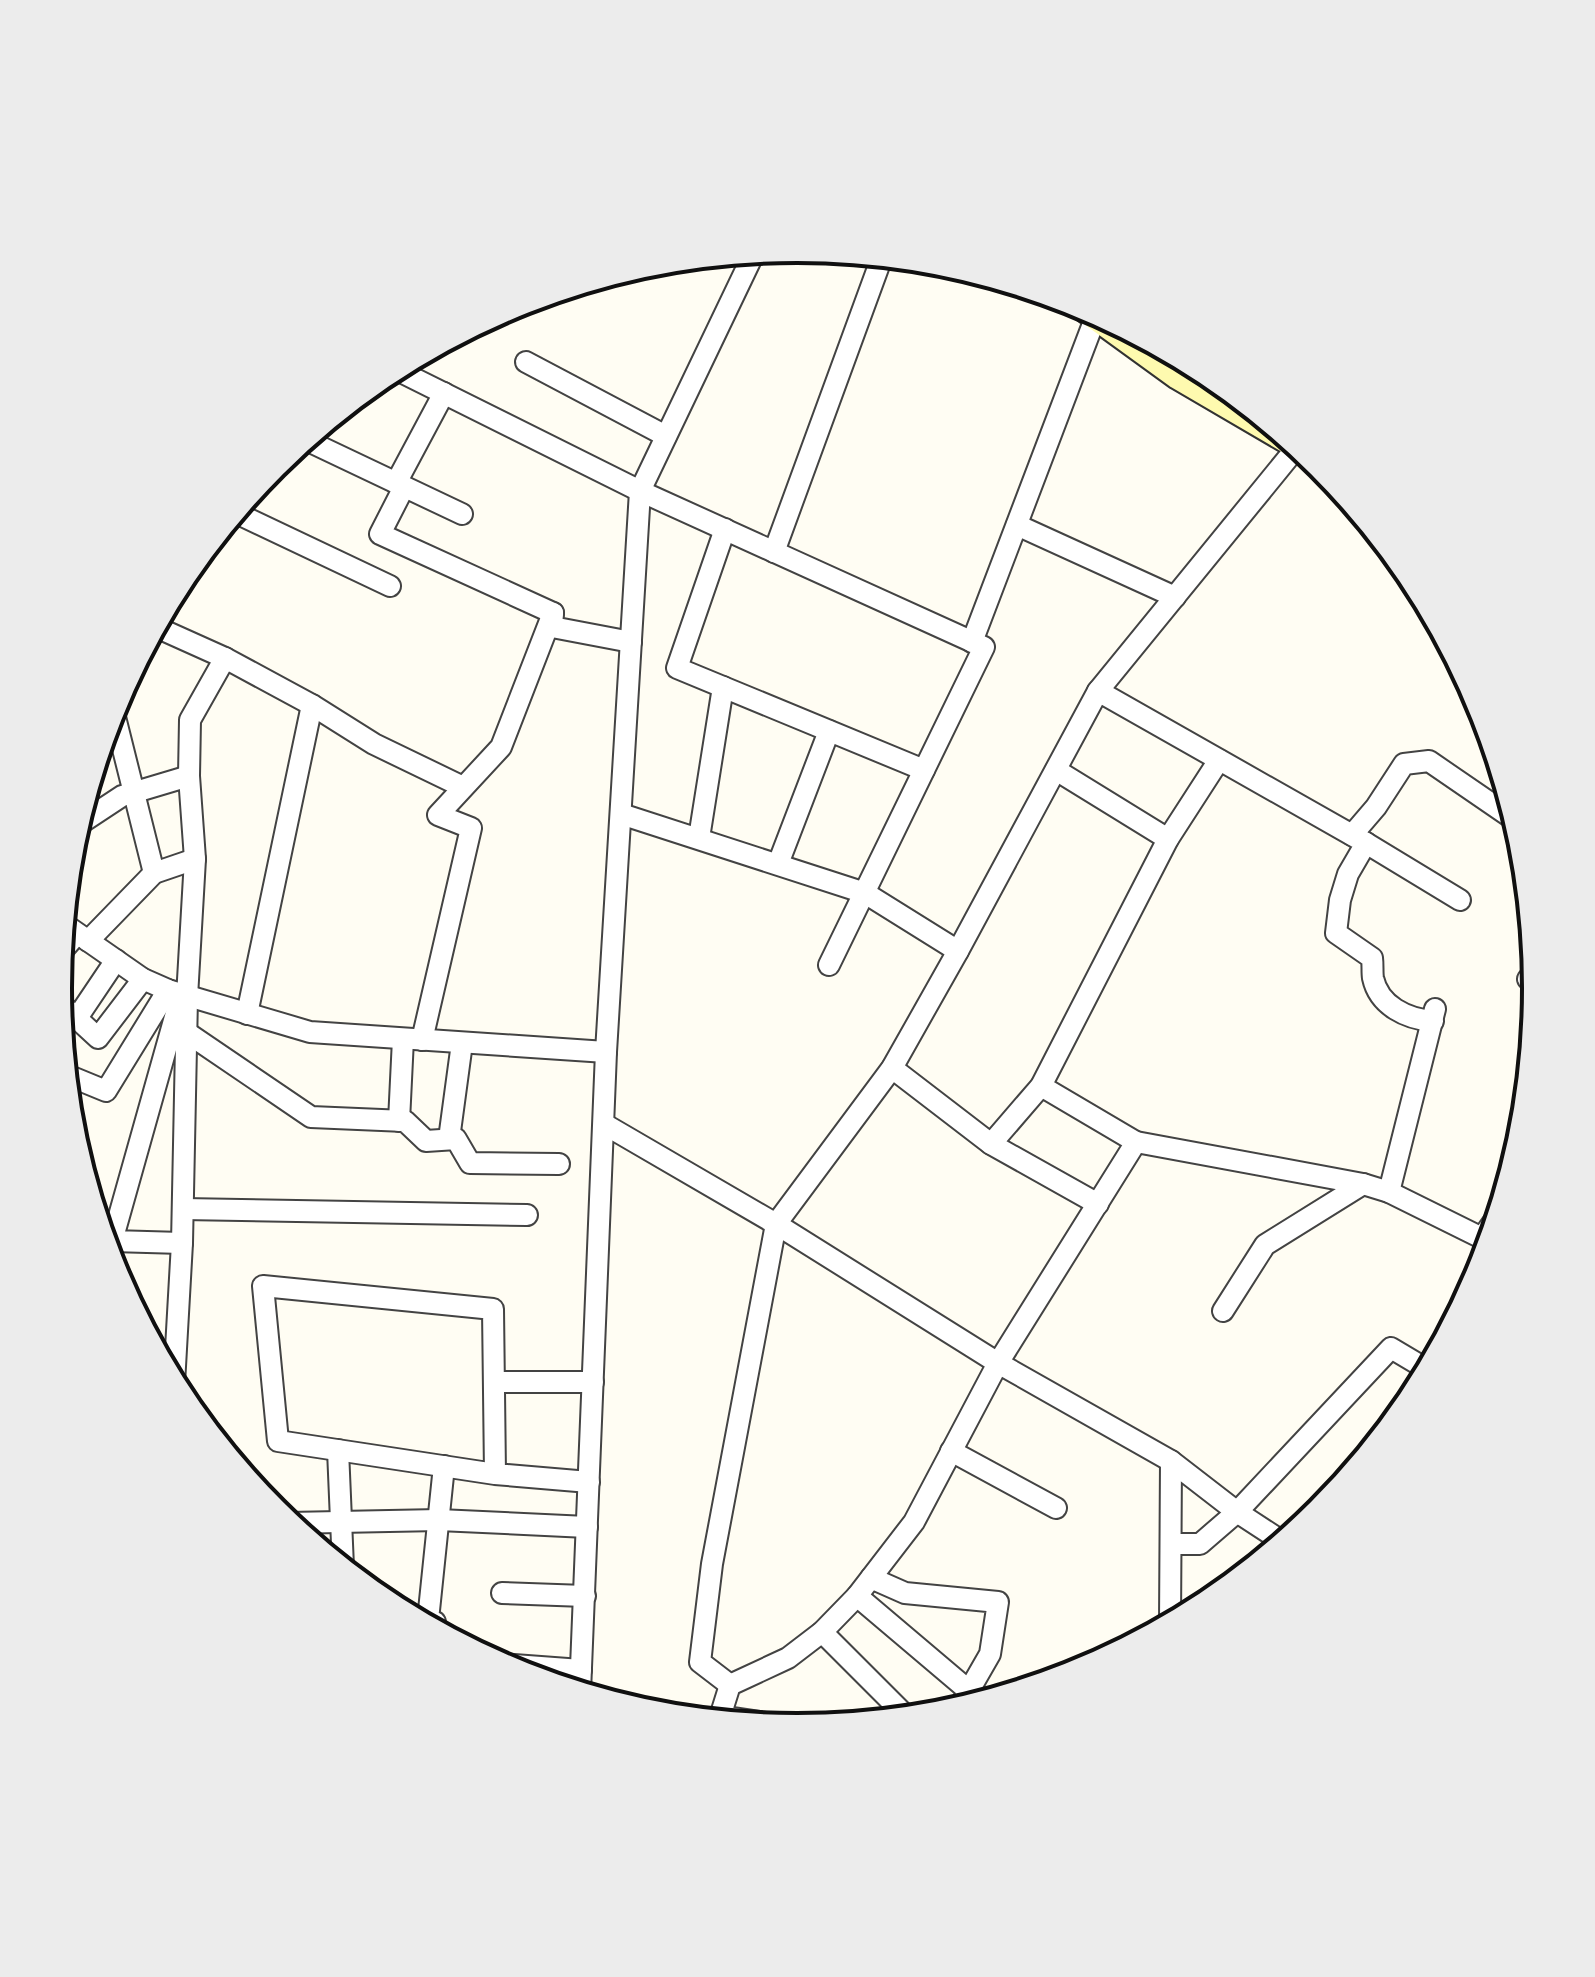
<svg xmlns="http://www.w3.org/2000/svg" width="1595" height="1977" viewBox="0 0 1595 1977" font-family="'PT Serif',serif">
<rect width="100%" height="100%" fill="#fffdf3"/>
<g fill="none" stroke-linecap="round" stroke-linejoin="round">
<g stroke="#434343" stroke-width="24">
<g id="minor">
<polyline points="526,362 666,436"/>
<polyline points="395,369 640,491 984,647 829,965"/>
<polyline points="306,440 462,514"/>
<polyline points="396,483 444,393"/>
<polyline points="404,487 380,534 553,613 552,627 631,642"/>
<polyline points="236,513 390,586"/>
<polyline points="1017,525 1175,597"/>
<polyline points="725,529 677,668 924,770"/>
<polyline points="774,552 882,257"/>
<polyline points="156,627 225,658 312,705 374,744 463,787"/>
<polyline points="972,642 1096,316"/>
<path d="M 1098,691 L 1366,843 L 1348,874 L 1340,900 L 1336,933 L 1372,958 C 1373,965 1372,972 1373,978 C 1379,1006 1407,1019 1433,1021"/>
<polyline points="113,709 154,873"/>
<polyline points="1056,770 1168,839"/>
<polyline points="621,814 865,893 958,951"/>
<polyline points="78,825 122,796 189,776"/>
<polyline points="1352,835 1376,807 1404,764 1429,761 1515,820"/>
<polyline points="699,838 723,687"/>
<polyline points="1366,843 1460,900"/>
<polyline points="778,864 829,731"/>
<polyline points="64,924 143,979 168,990 310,1032 606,1052"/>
<polyline points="88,941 154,873 195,859"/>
<polyline points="62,951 77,934"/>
<polyline points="1528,979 1536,984"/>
<polyline points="180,999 112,1241 182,1243"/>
<polyline points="59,1002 98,1038 143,979"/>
<polyline points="247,1014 312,705"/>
<polyline points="77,1018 116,960"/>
<polyline points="186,1032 311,1117 405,1121 426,1141 456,1139 470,1163 559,1164"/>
<polyline points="422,1040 471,828 438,815 501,747 553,613"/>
<polyline points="892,1068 991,1144 1098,1204"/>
<polyline points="67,1075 106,1091 168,990"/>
<polyline points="399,1121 403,1039"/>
<polyline points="604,1124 776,1224 998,1363 1171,1461 1237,1512 1283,1542"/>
<polyline points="449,1139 462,1043"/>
<polyline points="1136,1142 1363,1184 1389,1192 1490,1242"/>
<polyline points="991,1144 1041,1086 1168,839 1219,760"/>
<polyline points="1389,1192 1435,1009"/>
<polyline points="183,1209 527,1215"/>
<polyline points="1482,1238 1498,1215"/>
<polyline points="1223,1311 1265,1245 1363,1184"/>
<polyline points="494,1382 593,1382"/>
<polyline points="174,1384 182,1243 187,997 195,859 189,776 190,720 225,658"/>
<polyline points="338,1450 343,1567"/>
<polyline points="951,1451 1056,1508"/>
<polyline points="495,1474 493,1309 263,1286 278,1441 495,1474 589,1482"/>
<polyline points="289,1523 439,1520 587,1527"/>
<polyline points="1171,1544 1200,1544 1237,1512 1391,1348 1428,1370"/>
<polyline points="871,1578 905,1593 998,1602 990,1654 959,1708"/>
<polyline points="502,1593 585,1596"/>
<polyline points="857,1596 968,1690"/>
<polyline points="1170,1624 1171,1461"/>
<polyline points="433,1628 435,1622 428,1620 444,1466"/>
<polyline points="822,1632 907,1717"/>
<polyline points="501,1664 581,1670"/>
<polyline points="730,1685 700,1662 712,1564 776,1224 892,1068 958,951 1098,691 1297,447"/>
<polyline points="580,1692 606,1052 640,491 754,253"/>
<polyline points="720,1716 799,1728"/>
<polyline points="719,1720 730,1685 788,1658 822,1632 857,1596 914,1522 998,1363 1136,1142 1041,1086"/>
</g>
</g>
<g stroke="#323232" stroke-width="32">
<polyline id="secondary" points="1087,309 1178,375 1291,441"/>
</g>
<use href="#minor" stroke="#fff" stroke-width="20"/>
<use href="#secondary" stroke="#fefaaf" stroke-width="28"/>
</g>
<path d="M0 0H1595V1977H0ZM72 988a725 725 0 1 1 1450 0a725 725 0 1 1-1450 0Z" fill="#ececec" fill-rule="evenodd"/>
<path fill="none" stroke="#101010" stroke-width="4" d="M72 988a725 725 0 1 1 1450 0a725 725 0 1 1-1450 0Z"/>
</svg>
